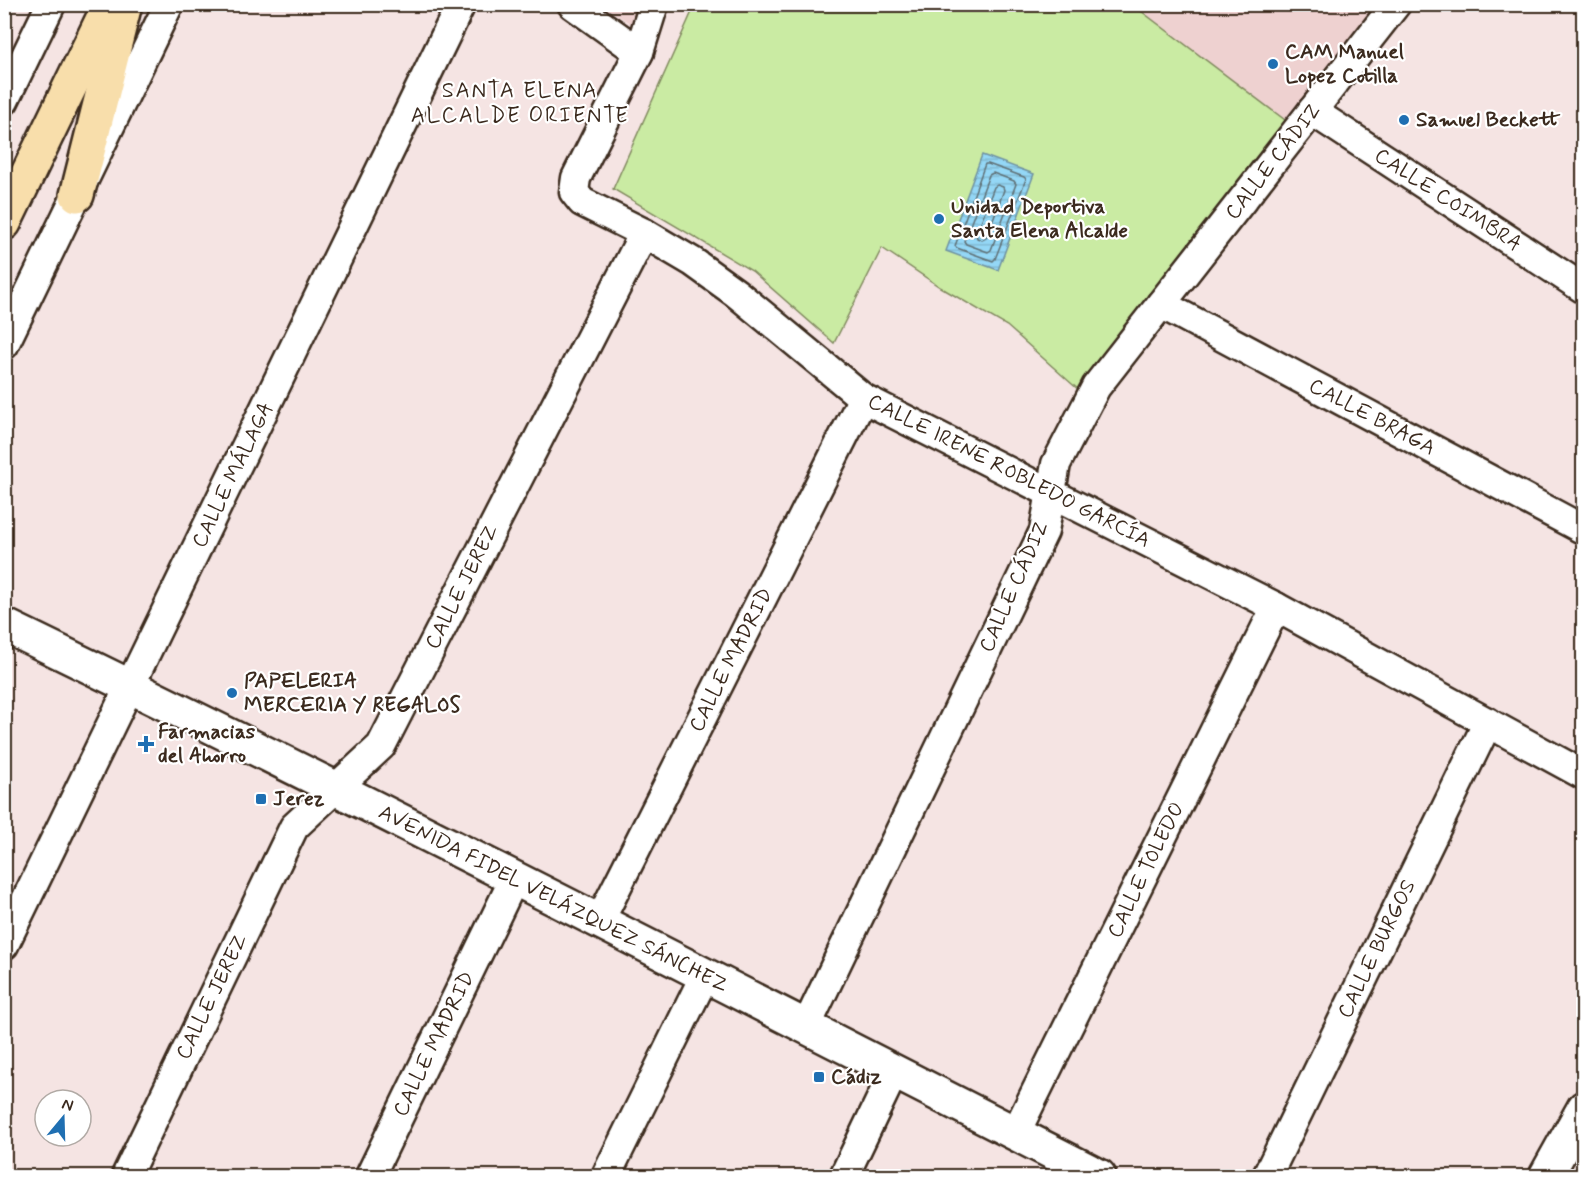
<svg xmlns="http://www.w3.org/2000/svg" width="1588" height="1181" viewBox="0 0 1588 1181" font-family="Mynerve,sans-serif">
<defs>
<pattern id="water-rules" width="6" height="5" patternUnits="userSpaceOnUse" patternTransform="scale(1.5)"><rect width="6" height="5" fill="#94d7f6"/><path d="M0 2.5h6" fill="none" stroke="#80b9d2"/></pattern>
</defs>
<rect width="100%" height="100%" fill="#f5e4e3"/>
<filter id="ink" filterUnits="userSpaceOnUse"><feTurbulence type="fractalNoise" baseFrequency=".0167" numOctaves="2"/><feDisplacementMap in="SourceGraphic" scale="12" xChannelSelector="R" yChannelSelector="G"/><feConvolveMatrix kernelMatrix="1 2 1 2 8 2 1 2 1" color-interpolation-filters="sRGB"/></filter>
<g filter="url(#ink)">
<g fill="#eed1d0">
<polygon points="602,5 647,5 639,29"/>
<polygon points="1133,5 1382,5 1289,123"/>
</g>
<polygon fill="#caeba3" stroke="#828a60" stroke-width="1.5" points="695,5 1133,5 1289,123 1081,392 1007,326 940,287 882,248 834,343 752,271 613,189"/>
<polygon fill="url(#water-rules)" stroke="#7092a0" stroke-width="1.5" points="982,155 1034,174 998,270 946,251"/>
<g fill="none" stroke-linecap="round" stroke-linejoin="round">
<g stroke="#5f6f74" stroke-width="1.5">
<polygon points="985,164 988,164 1024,177 1026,179 995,259 993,261 957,248 955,246"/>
<polygon points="993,173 1014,181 1016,184 991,250 988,252 966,244 964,241 989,175"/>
<polygon points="997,185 1003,187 1004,190 986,238 982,240 977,238 976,235 994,187"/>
</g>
<g stroke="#3b2a1e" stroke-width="33">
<g id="minor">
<polyline points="572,4 639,52"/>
<polyline points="654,4 639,52 576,178 574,192 582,202 644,233 693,262 736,293 863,398 1276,607 1584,775"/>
<polyline points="4,101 51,4"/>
<polyline points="1312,111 1584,289"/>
<polyline points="1161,304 1584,530"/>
<polyline points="4,345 169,4"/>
<polyline points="599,922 863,398"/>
<polyline points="4,945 461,4"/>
<polyline points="806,1027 1044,531 1056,464 1096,387 1396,4"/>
<polyline points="1015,1134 1276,607"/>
<polyline points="126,1176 294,827 381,746 644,233"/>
<polyline points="370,1176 514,879"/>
<polyline points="606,1176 705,975"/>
<polyline points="844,1176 894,1072"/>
<polyline points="1267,1176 1488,722"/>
</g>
</g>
<g stroke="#3b2a1e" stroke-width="38">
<g id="tertiary">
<path d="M 4,625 C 372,803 735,991 1099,1176"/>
<polyline points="1546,1176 1584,1108"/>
</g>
</g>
<g stroke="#3b2a1e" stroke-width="38">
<g id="primary">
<polyline points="77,195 124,8"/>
<polyline points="4,223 110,4"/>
</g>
</g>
<use href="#minor" stroke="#fff" stroke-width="28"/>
<use href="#tertiary" stroke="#fff" stroke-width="33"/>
<use href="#primary" stroke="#f8deab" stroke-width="33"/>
</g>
</g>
<g fill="#1f6fb2" stroke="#fff" stroke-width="2">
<circle cx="1273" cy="64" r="6"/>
<circle cx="1404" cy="120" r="6"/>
<circle cx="939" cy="219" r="6"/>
<circle cx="232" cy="693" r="6"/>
<path d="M143 735h6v6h6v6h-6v6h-6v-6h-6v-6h6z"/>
<rect x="255" y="793" width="12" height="12" rx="3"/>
<rect x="813" y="1071" width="12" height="12" rx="3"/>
</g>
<g text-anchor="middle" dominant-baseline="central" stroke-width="4.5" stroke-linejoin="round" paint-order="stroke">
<g font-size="21" font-weight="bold" fill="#3b2a1e" stroke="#fff" text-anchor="start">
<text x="1285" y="52">CAM Manuel<tspan x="1285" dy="24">Lopez Cotilla</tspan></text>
<text x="1416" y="120">Samuel Beckett</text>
<text x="951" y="207">Unidad Deportiva<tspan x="951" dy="24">Santa Elena Alcalde</tspan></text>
<text x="244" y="681">PAPELERIA<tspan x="244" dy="24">MERCERIA Y REGALOS</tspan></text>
<text x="158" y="732">Farmacias<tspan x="158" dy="24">del Ahorro</tspan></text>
<text x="273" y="799">Jerez</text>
<text x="831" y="1077">Cádiz</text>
</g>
<g font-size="21" fill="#3b2a1e" stroke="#fff">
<text transform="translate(1273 162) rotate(-52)">CALLE CÁDIZ</text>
<text transform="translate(1448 200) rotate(33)">CALLE COIMBRA</text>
<text transform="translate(1372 417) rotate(28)">CALLE BRAGA</text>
<text transform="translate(1009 471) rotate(27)">CALLE IRENE ROBLEDO GARCÍA</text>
<text transform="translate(233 475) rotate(-64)">CALLE MÁLAGA</text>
<text transform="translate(462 587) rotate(-63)">CALLE JEREZ</text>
<text transform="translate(1014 587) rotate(-66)">CALLE CÁDIZ</text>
<text transform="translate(731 660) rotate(-63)">CALLE MADRID</text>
<text transform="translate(1146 870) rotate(-64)">CALLE TOLEDO</text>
<text transform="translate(553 899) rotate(27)">AVENIDA FIDEL VELÁZQUEZ SÁNCHEZ</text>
<text transform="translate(1377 949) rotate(-64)">CALLE BURGOS</text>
<text transform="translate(212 997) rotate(-64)">CALLE JEREZ</text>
<text transform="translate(434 1044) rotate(-64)">CALLE MADRID</text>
</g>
<g font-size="22" letter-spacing="1.5" fill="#3b2a1e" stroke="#fff">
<text x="520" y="91">SANTA ELENA<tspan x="520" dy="25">ALCALDE ORIENTE</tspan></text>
</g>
</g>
<rect width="1588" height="1181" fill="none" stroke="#fff" stroke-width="24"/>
<rect x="12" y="12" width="1564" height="1157" fill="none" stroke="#3b2a1e" stroke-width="2" filter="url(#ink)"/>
<g transform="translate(63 1118) rotate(19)"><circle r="28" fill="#ffffff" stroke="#b1aaa5" stroke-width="1.5"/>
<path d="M0-4.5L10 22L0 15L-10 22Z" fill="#1f6fb2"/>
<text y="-9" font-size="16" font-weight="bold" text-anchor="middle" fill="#3b2a1e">N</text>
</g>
</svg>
